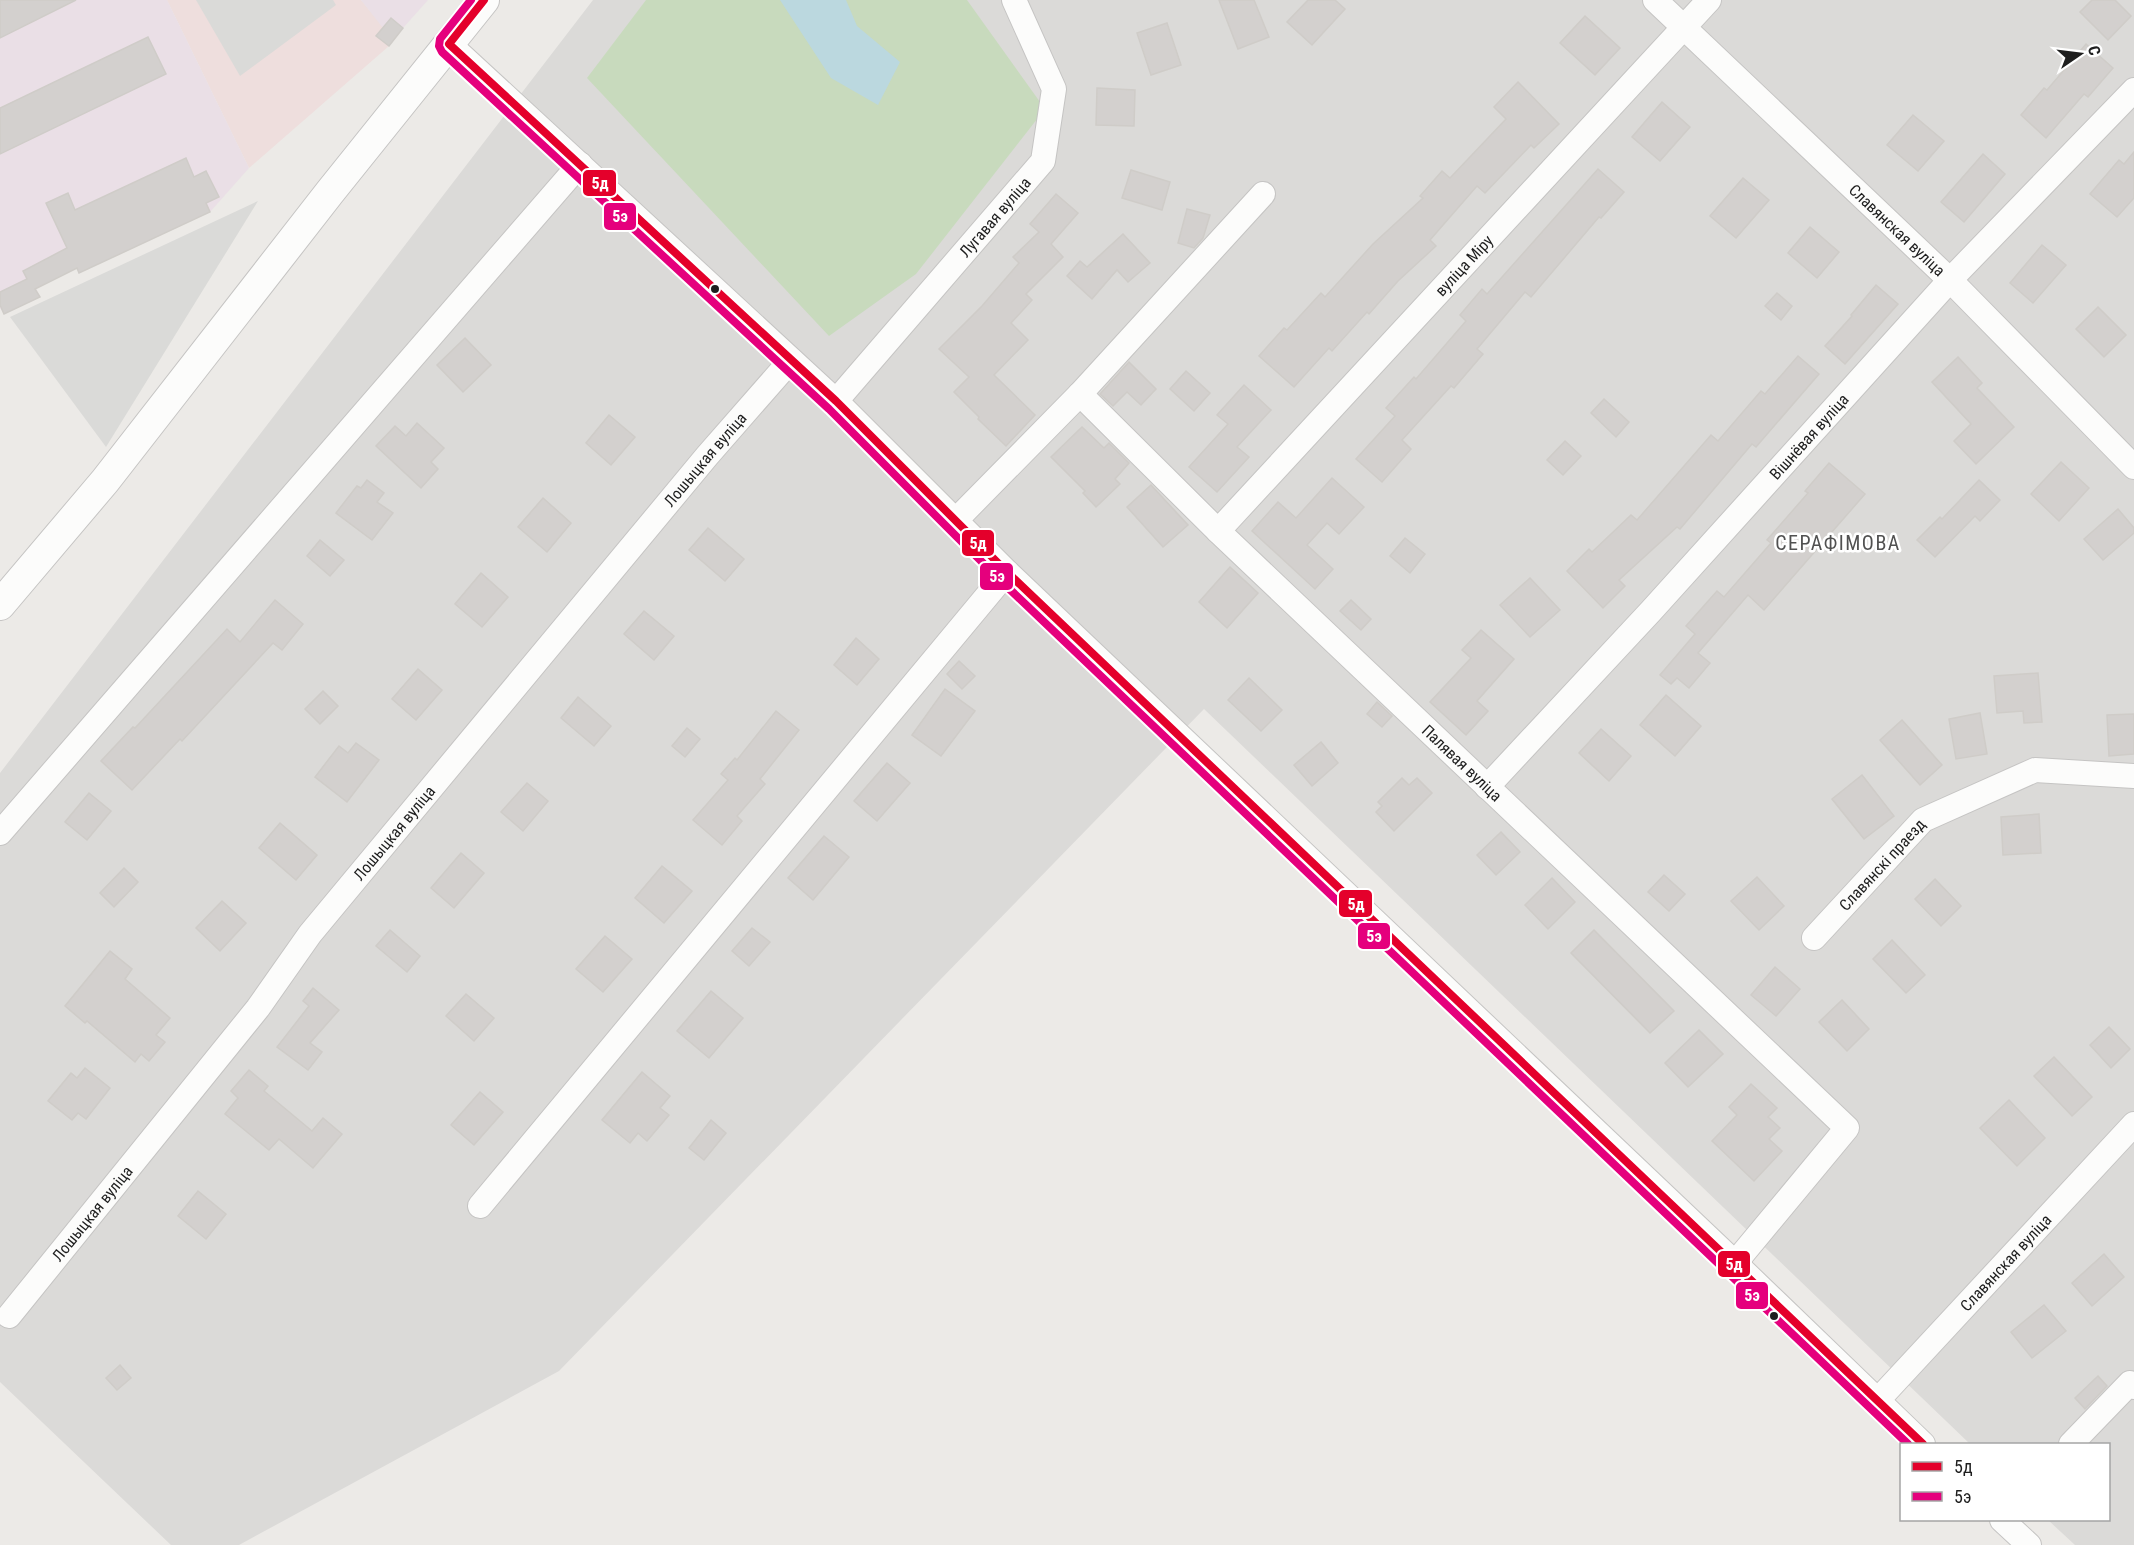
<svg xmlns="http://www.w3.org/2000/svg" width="2134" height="1545" viewBox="0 0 2134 1545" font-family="'Roboto Condensed',sans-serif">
<rect width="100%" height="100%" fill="#eceae7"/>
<polygon fill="#dbdad8" points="593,0 2134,0 2134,1545 2075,1545 2048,1520 2108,1520 2108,1444 1970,1444 1204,709 559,1371 239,1545 171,1545 0,1382 0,773"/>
<polygon fill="#eededd" points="167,0 361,0 383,27 391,18 403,28 389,46 249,168"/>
<g fill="#eadfe6">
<polygon points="0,0 167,0 249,168 210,212 79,273 76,268 36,288 40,297 4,314 0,308"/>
<polygon points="361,0 428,0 403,28 391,18 383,28"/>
</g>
<g fill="#dadad8">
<polygon points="196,0 333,0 336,5 240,76"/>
<polygon points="258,201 106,447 10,317"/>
</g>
<polygon fill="#c8dabd" points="646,0 967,0 1045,109 916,274 829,336 587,78"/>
<polygon fill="#bbd8df" points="780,0 846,0 857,26 900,62 878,105 831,78"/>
<g fill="#d3d0ce" stroke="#cfccc8" stroke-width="1.5">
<polygon points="0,0 76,0 0,38"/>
<polygon points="1219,0 1254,0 1269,37 1238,49"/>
<polygon points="1308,0 1335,0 1345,9 1312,45 1287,22"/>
<polygon points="2092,0 2115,0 2131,16 2108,40 2080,12"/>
<polygon points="1585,16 1620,48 1595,75 1560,43"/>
<polygon points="391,18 403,28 389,46 376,36"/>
<polygon points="1167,23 1181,65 1151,75 1137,33"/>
<polygon points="148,37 166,74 0,154 0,108"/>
<polygon points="2086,44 2113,68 2088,97 2084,94 2046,138 2021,115 2044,88 2047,90"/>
<polygon points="1518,82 1559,124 1534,148 1531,145 1485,193 1477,186 1430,240 1436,246 1398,281 1369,314 1367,312 1332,351 1329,348 1294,387 1259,356 1284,328 1287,330 1321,293 1325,297 1373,244 1423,198 1420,196 1442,171 1450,178 1506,119 1494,107"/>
<polygon points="1097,88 1135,90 1134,126 1096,125"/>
<polygon points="1662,102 1690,127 1660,161 1632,137"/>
<polygon points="1913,115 1944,141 1918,171 1887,145"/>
<polygon points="2134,152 2134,198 2117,217 2090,194 2119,160 2124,164"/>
<polygon points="1983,154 2005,174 1964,222 1941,202"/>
<polygon points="186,158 194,177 206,171 219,197 206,203 210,212 79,273 77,268 35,289 40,297 4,314 0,305 0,292 27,279 23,271 67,248 46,203 68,193 75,210"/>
<polygon points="1598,169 1624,192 1601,218 1599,217 1531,297 1525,292 1477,349 1483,354 1454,388 1451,386 1402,440 1411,449 1382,482 1356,459 1395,416 1386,408 1414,377 1416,379 1466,321 1460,315 1482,289 1487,294"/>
<polygon points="1131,170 1170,182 1162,210 1122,198"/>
<polygon points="1743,178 1769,200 1736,238 1710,216"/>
<polygon points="1056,194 1078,213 1051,244 1063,257 1026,294 1032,300 1011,323 1028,340 994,375 1035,415 1006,446 978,419 979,417 954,392 969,377 939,349 982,306 1019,263 1013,257 1039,232 1030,224"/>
<polygon points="1187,209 1210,215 1203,238 1194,248 1178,243"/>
<polygon points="1810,227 1839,252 1817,278 1788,253"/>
<polygon points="1123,234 1150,263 1128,282 1117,270 1092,299 1067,276 1080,261 1087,267"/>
<polygon points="2042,245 2066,265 2033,303 2010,283"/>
<polygon points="1876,285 1898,304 1845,364 1825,346 1852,316 1851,315"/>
<polygon points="1777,293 1792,306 1781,320 1765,306"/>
<polygon points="2098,307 2126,335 2104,357 2076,329"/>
<polygon points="465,338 491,365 463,392 437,365"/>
<polygon points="1798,356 1819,374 1756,447 1752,444 1680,529 1677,527 1619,580 1625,586 1603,608 1567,571 1589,549 1592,552 1631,515 1637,520 1711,435 1718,441 1761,391 1765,394"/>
<polygon points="1958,357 1982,383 1977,388 2014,427 1976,464 1954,441 1971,424 1932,382"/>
<polygon points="1129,362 1156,389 1141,405 1127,392 1113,406 1100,394"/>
<polygon points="1186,371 1210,393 1194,411 1170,389"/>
<polygon points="1244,385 1271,410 1237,447 1249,457 1217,492 1189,467 1228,424 1217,415"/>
<polygon points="1604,399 1629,422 1616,437 1591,413"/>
<polygon points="609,415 635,437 611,465 586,443"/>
<polygon points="417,423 444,448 431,462 438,469 421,488 376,446 395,426 406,436"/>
<polygon points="1082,427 1104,448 1109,443 1129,463 1115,479 1120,484 1096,507 1083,493 1085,491 1051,457"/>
<polygon points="1565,441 1581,456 1563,475 1547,460"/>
<polygon points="2061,462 2089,488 2059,521 2031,494"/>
<polygon points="1829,463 1865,494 1764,610 1748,595 1698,653 1710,663 1689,688 1677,678 1671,684 1660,675 1695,634 1686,626 1717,591 1724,597 1771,543 1767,540 1808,493 1805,491"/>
<polygon points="1332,478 1364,507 1339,534 1327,523 1307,545 1333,569 1315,589 1252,531 1278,502 1296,518"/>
<polygon points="367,480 384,493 377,502 393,513 372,540 336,513 357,486 361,488"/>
<polygon points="1979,480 2000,500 1980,521 1975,516 1935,557 1917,540 1940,517 1942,519"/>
<polygon points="1151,485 1188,525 1163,547 1127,507"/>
<polygon points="543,498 571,523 547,552 518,527"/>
<polygon points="2118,509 2134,528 2134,533 2103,560 2084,539"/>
<polygon points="708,528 744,559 725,581 689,550"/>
<polygon points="1405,538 1425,554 1410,573 1390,556"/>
<polygon points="320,540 344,560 330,576 307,556"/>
<polygon points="1230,567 1258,593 1227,628 1199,602"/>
<polygon points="481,573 508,597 482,627 455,604"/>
<polygon points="1530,578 1560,610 1530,637 1500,605"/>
<polygon points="275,600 303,624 282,650 273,643 182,741 180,739 132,790 101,761 133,727 135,728 227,629 240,642"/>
<polygon points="1351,600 1371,619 1361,630 1340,611"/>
<polygon points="644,611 674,636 654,660 624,634"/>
<polygon points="1481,630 1514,659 1477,701 1488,711 1466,735 1430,702 1471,658 1462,650"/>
<polygon points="856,638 879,659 857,685 834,665"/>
<polygon points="959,661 975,676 962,689 947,674"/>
<polygon points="418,669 442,690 416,720 392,699"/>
<polygon points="2038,673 2042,722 2024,723 2023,711 1997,713 1994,676"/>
<polygon points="1249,678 1282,710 1261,731 1228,700"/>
<polygon points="945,689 975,711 941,756 912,735"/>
<polygon points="323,691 338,706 320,724 305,709"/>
<polygon points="1666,695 1701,726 1675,756 1640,725"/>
<polygon points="578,697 611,726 594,746 561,718"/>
<polygon points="1377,702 1392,716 1382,727 1367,714"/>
<polygon points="776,711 799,730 760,779 765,784 737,816 742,821 722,845 693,820 728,780 721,774 735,758 737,760"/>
<polygon points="1980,713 1987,754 1956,759 1949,719"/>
<polygon points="2134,714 2134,754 2109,756 2107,715"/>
<polygon points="1902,720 1942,765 1920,785 1880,740"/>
<polygon points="687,728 700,739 685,757 672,746"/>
<polygon points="1601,729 1631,756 1609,781 1579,753"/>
<polygon points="1321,742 1338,763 1312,786 1294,765"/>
<polygon points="356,743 379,760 347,802 315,777 339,746 348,753"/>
<polygon points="887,763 910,783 877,821 854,801"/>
<polygon points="1862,775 1894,816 1864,839 1832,799"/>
<polygon points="1402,778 1409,785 1417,778 1432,793 1394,831 1376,812 1382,806 1378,802"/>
<polygon points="527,783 548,801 523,831 501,812"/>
<polygon points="89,793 111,811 87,840 65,822"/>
<polygon points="2039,814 2041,853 2003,855 2001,817"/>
<polygon points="280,823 317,855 296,880 259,848"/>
<polygon points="1501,832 1520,852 1496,875 1477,855"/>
<polygon points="824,836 849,857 813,900 788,878"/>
<polygon points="461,853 484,873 454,908 431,888"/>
<polygon points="662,866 692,891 664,923 635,898"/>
<polygon points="124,868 138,882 114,907 100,893"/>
<polygon points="1664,875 1685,894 1669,911 1648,892"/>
<polygon points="1757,877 1784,906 1759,930 1731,901"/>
<polygon points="1552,878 1575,902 1548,929 1525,905"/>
<polygon points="1935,879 1961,906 1941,926 1915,899"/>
<polygon points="222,901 246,923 220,951 196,928"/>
<polygon points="752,928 770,942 749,966 732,951"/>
<polygon points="390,930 420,956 407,972 376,946"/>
<polygon points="1594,930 1674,1011 1650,1033 1571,953"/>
<polygon points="605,936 632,959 603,992 576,969"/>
<polygon points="1892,940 1925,975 1906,993 1873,959"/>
<polygon points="110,951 132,969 125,979 170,1018 156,1035 165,1042 149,1061 141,1054 135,1062 87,1021 85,1023 65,1006"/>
<polygon points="1775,967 1800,989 1776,1016 1751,995"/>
<polygon points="313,988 339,1010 310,1043 322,1052 308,1070 277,1047 309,1006 303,1001"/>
<polygon points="711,991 743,1018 709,1058 677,1031"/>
<polygon points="466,994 494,1018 474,1041 446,1016"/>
<polygon points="1842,1000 1869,1029 1847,1051 1819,1022"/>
<polygon points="2109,1027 2130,1049 2111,1068 2090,1045"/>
<polygon points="1699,1030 1723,1054 1688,1087 1665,1063"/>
<polygon points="2054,1057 2092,1097 2072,1116 2034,1076"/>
<polygon points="85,1068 110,1088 86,1119 78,1113 72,1120 48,1101 71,1073 77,1078"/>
<polygon points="249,1070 268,1086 264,1091 312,1131 323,1118 342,1134 313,1168 279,1139 269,1150 225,1114 238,1098 231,1091"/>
<polygon points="642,1072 670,1096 660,1108 669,1115 647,1141 638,1133 630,1143 602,1120"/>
<polygon points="1751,1084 1777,1108 1768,1117 1780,1128 1769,1139 1782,1151 1754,1181 1712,1141 1737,1115 1729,1107"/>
<polygon points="480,1092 503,1112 474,1145 451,1125"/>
<polygon points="2009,1100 2045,1138 2017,1166 1980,1128"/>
<polygon points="711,1120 726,1133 704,1160 689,1148"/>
<polygon points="198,1191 226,1214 206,1239 178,1216"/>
<polygon points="2104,1254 2124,1277 2092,1306 2072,1283"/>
<polygon points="2044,1305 2066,1331 2032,1358 2011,1332"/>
<polygon points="120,1365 131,1378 117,1390 106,1378"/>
<polygon points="2098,1376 2107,1386 2085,1409 2075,1398"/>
</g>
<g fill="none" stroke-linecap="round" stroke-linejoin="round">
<g stroke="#c5c4c3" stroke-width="26">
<g id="minor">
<path id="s1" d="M 1655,0 L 1950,280 L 2134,467"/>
<polyline points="449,44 836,401 1007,572 1735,1263 1923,1444"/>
<path id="s2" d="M 1080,394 L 1218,531 L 1847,1128 L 1735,1263"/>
<path id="s3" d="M 836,401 L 1043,161 L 1054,89 L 1014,0"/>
<polyline points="955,521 1080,394 1263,194"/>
<path id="s4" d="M 1218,531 L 1709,0"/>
<path id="s5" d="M 1487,787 L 1651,611 L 1950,280 L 2134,90"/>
<polyline points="0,833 580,164"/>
<path id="s6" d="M 1814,938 L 1923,820 L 2035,770 L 2134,776"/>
<polyline points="480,1206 1007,572"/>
<path id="s7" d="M 9,1316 L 258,1008 L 310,934 L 707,456 L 791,360"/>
<path id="s8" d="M 1877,1401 L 2134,1124"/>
<polyline points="2071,1444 2130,1383 2134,1387"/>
<polyline points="2002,1520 2029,1545"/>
</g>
</g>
<g stroke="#c5c4c3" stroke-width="32">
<polyline id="tertiary" points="0,605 105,481 330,192 484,0"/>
</g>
<use href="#minor" stroke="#fcfcfb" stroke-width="24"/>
<use href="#tertiary" stroke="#fcfcfb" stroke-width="30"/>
<g stroke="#fff" stroke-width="12">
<polyline id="bus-1" points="484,0 449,44 836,401 1007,572 1923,1444"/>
</g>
<g stroke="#fff" stroke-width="12">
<polyline id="bus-2" points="471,0 440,39 439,46 442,52 829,409 1000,580 1908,1444"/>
</g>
<use href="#bus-1" stroke="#e4002b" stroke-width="8"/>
<use href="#bus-2" stroke="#e5007d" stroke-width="8"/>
</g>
<g fill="#1e1e1e" stroke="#fff" stroke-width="2">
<circle cx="715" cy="289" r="5"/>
<circle cx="1774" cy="1316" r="5"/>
</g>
<g text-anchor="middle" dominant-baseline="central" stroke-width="5" stroke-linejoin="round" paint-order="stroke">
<g font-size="16" fill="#1e1e1e" stroke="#fff">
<text stroke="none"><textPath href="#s3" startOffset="243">Лугавая вуліца</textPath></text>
<text stroke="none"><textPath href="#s1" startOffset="334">Славянская вуліца</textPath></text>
<text stroke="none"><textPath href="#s4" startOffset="362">вуліца Міру</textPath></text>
<text stroke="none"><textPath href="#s5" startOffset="476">Вішнёвая вуліца</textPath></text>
<text stroke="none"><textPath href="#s7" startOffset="1104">Лошыцкая вуліца</textPath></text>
<text stroke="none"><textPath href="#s2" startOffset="531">Палявая вуліца</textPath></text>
<text stroke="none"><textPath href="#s7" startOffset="618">Лошыцкая вуліца</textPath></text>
<text stroke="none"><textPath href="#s6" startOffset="100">Славянскі праезд</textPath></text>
<text stroke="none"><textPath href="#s7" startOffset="132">Лошыцкая вуліца</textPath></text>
<text stroke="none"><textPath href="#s8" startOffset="189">Славянская вуліца</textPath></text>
</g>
<g font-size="20" letter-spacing="1.5" fill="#515151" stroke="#fff">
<text x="1838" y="543">СЕРАФІМОВА</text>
</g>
</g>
<g stroke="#fff" stroke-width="2">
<rect x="582" y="169" width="35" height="28" rx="6" fill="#e4002b"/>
<rect x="603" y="202" width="34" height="29" rx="6" fill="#e5007d"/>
<rect x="961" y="529" width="34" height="28" rx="6" fill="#e4002b"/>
<rect x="979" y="562" width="35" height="29" rx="6" fill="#e5007d"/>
<rect x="1338" y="889" width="35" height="29" rx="6" fill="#e4002b"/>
<rect x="1357" y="922" width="34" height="28" rx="6" fill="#e5007d"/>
<rect x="1717" y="1250" width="34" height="28" rx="6" fill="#e4002b"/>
<rect x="1735" y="1281" width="34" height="29" rx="6" fill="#e5007d"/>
</g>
<g font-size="16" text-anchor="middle" font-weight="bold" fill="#fff">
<text x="600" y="189">5д</text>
<text x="620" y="222">5э</text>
<text x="978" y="549">5д</text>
<text x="997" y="582">5э</text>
<text x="1356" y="910">5д</text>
<text x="1374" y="942">5э</text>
<text x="1734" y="1270">5д</text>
<text x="1752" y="1301">5э</text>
</g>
<rect x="1900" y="1443" width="210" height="78" fill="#ffffff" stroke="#a5a5a5" stroke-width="1.5"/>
<rect x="1912" y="1462" width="30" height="9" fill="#e4002b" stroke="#a5a5a5" stroke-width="1.5"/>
<text x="1954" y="1473" font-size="18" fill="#1e1e1e">5д</text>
<rect x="1912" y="1492" width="30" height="9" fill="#e5007d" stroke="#a5a5a5" stroke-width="1.5"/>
<text x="1954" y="1503" font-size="18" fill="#1e1e1e">5э</text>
<g transform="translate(2080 54) rotate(76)" stroke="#ffffff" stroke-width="4.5" paint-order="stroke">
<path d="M0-4.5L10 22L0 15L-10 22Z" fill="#1e1e1e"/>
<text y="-9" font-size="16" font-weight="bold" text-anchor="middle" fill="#1e1e1e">С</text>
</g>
</svg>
